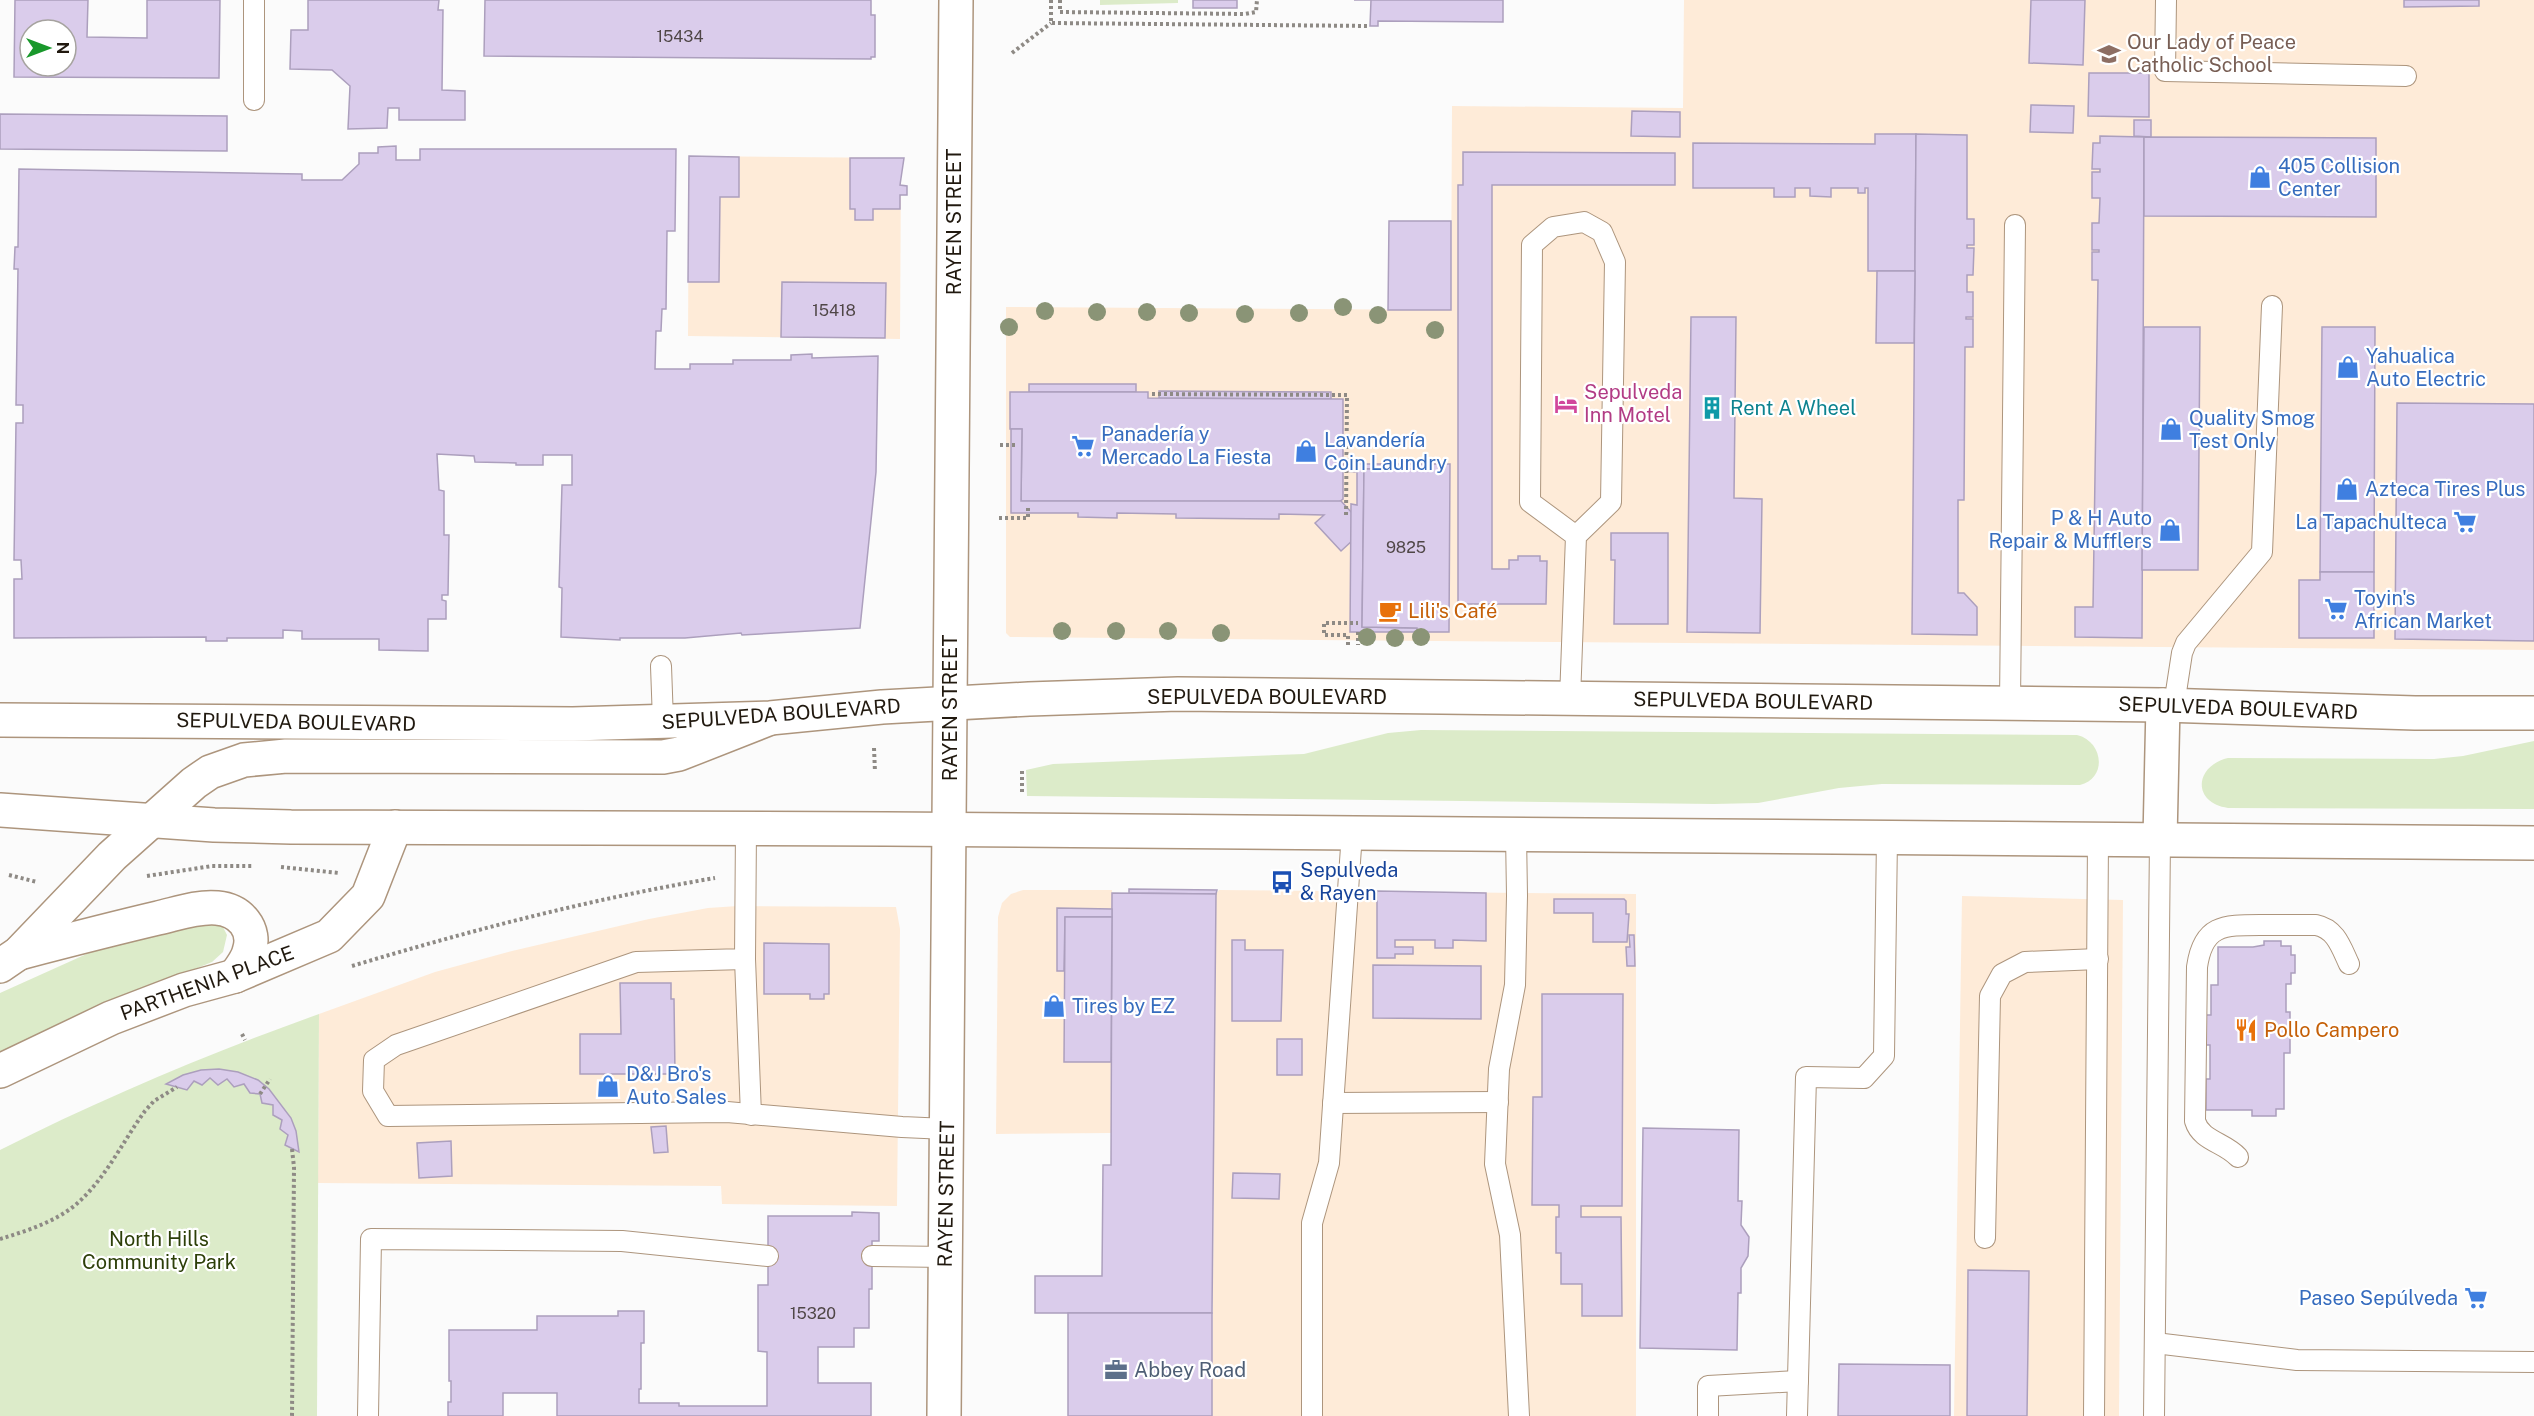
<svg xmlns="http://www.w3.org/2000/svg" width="2534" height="1416" viewBox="0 0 2534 1416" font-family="'Public Sans',sans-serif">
<rect width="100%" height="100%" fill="#fbfbfb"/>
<g fill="#feebd8">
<polygon points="1684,0 2534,0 2534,650 1316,640 1010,637 1006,633 1006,307 1451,310 1452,106 1683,108"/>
<polygon points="689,156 901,158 900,339 688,336"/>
<polygon points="1023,890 1112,890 1111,1133 996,1134 998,917 1002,903 1011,894"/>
<polygon points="1219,890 1636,894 1636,1416 1212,1416 1216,894"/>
<polygon points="1962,896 2123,900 2119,1416 1954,1416"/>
<polygon points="738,906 896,907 900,929 897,1206 722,1204 721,1186 318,1183 319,1014 435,972 512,951 649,919 708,908"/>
</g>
<g fill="#dcebc9">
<polygon points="1100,0 1178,0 1178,3 1100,5"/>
<path d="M 1421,730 L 2077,735 C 2103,741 2108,778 2080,785 L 1882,784 L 1839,788 L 1758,803 L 1714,804 L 1027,796 L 1026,770 L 1053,764 L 1304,754 L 1388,733 Z"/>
<path d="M 2534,741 L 2534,809 L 2228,808 C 2192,803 2194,766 2228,758 L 2434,759 L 2463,756 Z"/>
<polygon points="208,921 221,923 227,935 223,952 212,962 88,1013 0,1054 0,993 111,943"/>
<path d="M 319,1014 L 317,1416 L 0,1416 L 0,1150 C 103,1098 210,1053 319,1014 Z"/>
</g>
<g fill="#dacceb" stroke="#ac9fbd" stroke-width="1.5" fill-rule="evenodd">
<path d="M 15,0 L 88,0 L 87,37 L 147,38 L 147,0 L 220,0 L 219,78 L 14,77 ZM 30,30 L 66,30 L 66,66 L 30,66 Z"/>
<polygon points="308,0 439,0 438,10 443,10 442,90 465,91 465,120 399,120 399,108 388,108 387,128 348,129 350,86 332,70 290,69 291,30 308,30"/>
<polygon points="485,0 871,0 871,15 875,15 875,57 871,57 871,59 484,56"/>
<rect x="1193" y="0" width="44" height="8"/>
<polygon points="1354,0 1503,0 1503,22 1378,21 1378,26 1370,26 1371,0"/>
<polygon points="2031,0 2085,0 2083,65 2029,63"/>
<polygon points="2404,0 2479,0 2479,6 2404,7"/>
<polygon points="2089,73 2149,73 2149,117 2088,116"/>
<polygon points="2031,105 2074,106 2073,133 2030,132"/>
<polygon points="1632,111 1680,112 1680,137 1631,136"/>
<polygon points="0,114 227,116 227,151 0,149"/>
<polygon points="2134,120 2151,120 2151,137 2134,136"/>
<polygon points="1875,134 1916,134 1915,271 1868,271 1868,188 1865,188 1865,193 1858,193 1858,188 1831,188 1831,197 1810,196 1810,188 1795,188 1795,197 1774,197 1774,188 1693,188 1693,143 1875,144"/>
<polygon points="1916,134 1967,135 1967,219 1974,219 1974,245 1967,245 1967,248 1974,248 1973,275 1967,275 1967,292 1973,292 1973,317 1966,317 1966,319 1973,319 1973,347 1965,347 1964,500 1958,500 1958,593 1964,593 1977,607 1977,635 1912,634"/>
<polygon points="2100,136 2144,137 2142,638 2075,637 2075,607 2093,607 2098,280 2092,280 2092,252 2099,252 2099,250 2092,250 2092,223 2099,223 2100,198 2092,198 2092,172 2100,172 2100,169 2092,169 2093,143 2100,143"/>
<polygon points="2144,137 2376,138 2376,217 2144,216"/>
<polygon points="396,146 396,160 420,160 420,149 676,149 675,231 667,231 666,309 662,309 661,331 656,331 655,369 690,369 690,364 733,364 733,360 791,360 791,355 812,354 812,358 878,356 876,472 860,628 742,635 741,633 685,638 620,638 620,640 561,637 562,588 559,587 562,485 572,485 572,455 543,455 543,465 516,465 516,463 475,462 474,456 437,454 439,490 444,491 444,535 449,535 448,595 442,595 442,600 446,601 446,619 428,619 428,651 379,650 379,639 302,639 302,631 283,630 283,638 227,638 227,641 206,641 206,637 14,638 14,579 22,579 21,560 14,560 16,423 23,423 23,405 16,405 18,269 14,269 15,247 18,247 19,169 302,174 302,180 342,180 359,164 359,153 378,153 378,147"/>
<polygon points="1463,152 1675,153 1675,185 1492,185 1492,569 1509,569 1509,560 1518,560 1518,556 1540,556 1540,561 1547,561 1546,604 1458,604 1458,185 1463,185"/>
<polygon points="689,156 739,157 739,197 720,197 719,282 688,282"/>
<polygon points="850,158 904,158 900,185 907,186 907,195 900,195 900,209 873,209 873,220 855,220 855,209 850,209"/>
<polygon points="1389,221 1451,221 1451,310 1388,310"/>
<polygon points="1877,271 1915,271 1914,343 1876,343"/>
<polygon points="782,282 886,283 885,338 781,337"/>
<polygon points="1691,317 1736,317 1734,498 1762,499 1760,633 1687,632"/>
<polygon points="2144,327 2200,327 2198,570 2142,570"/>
<polygon points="2322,327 2375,327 2374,572 2320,572"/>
<rect x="1029" y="384" width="107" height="8"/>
<polygon points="1159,391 1331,392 1331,399 1159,398"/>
<polygon points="1010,392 1148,392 1148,398 1343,399 1343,499 1339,502 1021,501 1022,429 1010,429"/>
<polygon points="2397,403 2534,404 2534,641 2395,639"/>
<polygon points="1011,429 1022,429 1021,501 1341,501 1366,528 1341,551 1315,523 1324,515 1279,514 1279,519 1176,518 1176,514 1117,513 1117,518 1078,517 1078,513 1011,513"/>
<polygon points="1343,464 1412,464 1412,469 1364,469 1362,627 1417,628 1417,632 1350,632 1351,504 1357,505 1357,472 1343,471"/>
<polygon points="1412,464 1450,464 1449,632 1417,632 1417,628 1362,627 1364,469 1412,469"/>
<polygon points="1611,533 1668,533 1668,624 1614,624 1615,560 1611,560"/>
<polygon points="2320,572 2374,572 2374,638 2299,638 2299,580 2320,580"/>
<polygon points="1129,889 1217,890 1216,894 1129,893"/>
<polygon points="1377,891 1486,893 1486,941 1453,940 1453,948 1435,948 1435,940 1395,940 1395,947 1413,947 1413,954 1395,954 1395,958 1377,958"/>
<polygon points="1112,893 1216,894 1212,1313 1035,1313 1035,1276 1102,1276 1103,1165 1111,1165"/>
<polygon points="1554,899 1624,899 1626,901 1626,914 1629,914 1627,942 1593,942 1593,913 1554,913"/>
<polygon points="1057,908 1112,909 1112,917 1065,917 1064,971 1057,971"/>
<polygon points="1065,917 1112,917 1111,1062 1064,1062"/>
<polygon points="1629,935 1634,935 1635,966 1627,966 1626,947 1630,947"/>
<polygon points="1232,940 1245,940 1245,950 1283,950 1281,1021 1232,1021"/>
<polygon points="2264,941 2281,941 2281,946 2291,946 2291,955 2295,955 2295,973 2291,973 2291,984 2286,984 2286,1012 2290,1012 2290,1053 2284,1053 2284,1109 2276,1109 2276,1116 2252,1116 2252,1110 2206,1110 2206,1079 2210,1079 2210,1045 2203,1045 2203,1015 2211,1015 2211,985 2218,985 2218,947 2253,947 2264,945"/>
<polygon points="764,943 829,944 829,994 824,994 824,999 810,999 810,994 764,994"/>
<polygon points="1373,965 1481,966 1481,1019 1373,1018"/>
<polygon points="620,983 671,983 671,999 674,999 675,1074 580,1074 580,1034 621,1034"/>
<polygon points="1542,994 1623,994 1622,1206 1581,1206 1581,1217 1621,1217 1622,1316 1582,1316 1582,1284 1561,1284 1561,1253 1556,1253 1556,1217 1559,1217 1559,1205 1532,1205 1533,1097 1542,1097"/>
<rect x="1277" y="1039" width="25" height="36"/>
<polygon points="219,1069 238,1072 258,1080 269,1089 291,1118 296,1131 299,1152 285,1145 288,1135 280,1129 282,1120 273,1115 273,1105 262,1103 260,1094 250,1093 244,1084 234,1087 227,1079 218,1085 210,1078 202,1085 194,1081 187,1090 166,1084 183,1075 201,1070"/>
<polygon points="666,1126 668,1152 654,1153 651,1127"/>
<polygon points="1643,1128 1739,1130 1738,1201 1742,1201 1741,1225 1749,1237 1748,1256 1741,1268 1741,1293 1738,1293 1737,1350 1640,1348"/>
<polygon points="451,1141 452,1176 419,1178 417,1143"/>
<polygon points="1233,1173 1280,1174 1279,1199 1232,1198"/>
<polygon points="852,1212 879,1213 879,1241 872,1241 872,1289 869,1289 869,1328 854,1328 854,1347 818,1347 818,1383 871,1383 871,1416 557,1416 557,1393 503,1393 503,1416 448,1416 448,1402 451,1402 451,1381 449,1381 449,1330 537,1330 537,1316 618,1316 618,1311 644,1311 644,1343 641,1343 641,1389 639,1389 639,1403 679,1403 679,1406 767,1406 767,1352 758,1351 758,1285 768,1285 768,1216 852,1216"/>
<polygon points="1968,1270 2029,1271 2027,1416 1967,1416"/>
<rect x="1068" y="1313" width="144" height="103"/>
<polygon points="1839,1364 1950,1365 1950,1416 1838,1416"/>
</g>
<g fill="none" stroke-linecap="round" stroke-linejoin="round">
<g stroke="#ad957d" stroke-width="22">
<g id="service">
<polyline points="254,0 254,100"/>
<polyline points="2166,0 2165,71 2406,76"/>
<polyline points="661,666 663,721"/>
<polyline points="1570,699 1576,536 1611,502 1615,262 1602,232 1584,222 1553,227 1532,245 1530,502 1576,536"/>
<polyline points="2010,703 2015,225"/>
<polyline points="2174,705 2182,653 2186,643 2262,552 2272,306"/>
<polyline points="746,828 745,959 636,962 396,1045 374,1060 373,1091 388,1116 727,1112 902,1127 947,1129"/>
<polyline points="1516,834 1517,896 1515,985 1499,1069 1495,1164 1510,1235 1519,1416"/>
<polyline points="745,959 751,1115"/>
<polyline points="1333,1103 1498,1102"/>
<path d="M 2238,1157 C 2224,1142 2201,1141 2195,1121 L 2197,967 C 2203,925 2223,925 2260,925 C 2278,925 2297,925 2316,925 C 2336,929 2341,947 2349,964"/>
<polyline points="1985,1238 1990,996 2002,974 2025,962 2098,959"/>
<polyline points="872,1256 946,1257"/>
<polyline points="2155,1343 2297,1360 2534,1362"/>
<polyline points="368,1416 371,1239 622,1241 768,1256"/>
<polyline points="1312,1416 1312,1223 1329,1163 1352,833"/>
<polyline points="1708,1416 1708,1386 1798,1381"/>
<polyline points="1797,1416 1806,1077 1864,1078 1884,1056 1887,837"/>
<polyline points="2094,1416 2098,839"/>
<polyline points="2154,1416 2160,839"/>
</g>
</g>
<g stroke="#ad957d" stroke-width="36">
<polyline id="minor" points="950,704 956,0"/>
</g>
<g stroke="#ad957d" stroke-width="36">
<g id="tertiary">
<path d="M 19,953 C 65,941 111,929 158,918 C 176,914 198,906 217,908 C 240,910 257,929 249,952 C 247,960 240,969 235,976"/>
<polyline points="0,966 19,953 112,856 194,783 210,772 244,760 286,756 663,757 679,754 768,719"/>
<polyline points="0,1071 111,1018 184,990 235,976 329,936 368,896 395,827"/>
<polyline points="944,1416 950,704"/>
</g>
</g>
<g stroke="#ad957d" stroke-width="36">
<g id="primary">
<polyline points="0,720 573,724 770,718 882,707 1029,699 1178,694 2163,705 2415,713 2534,713"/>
<polyline points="0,810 214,825 291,827 887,829 2534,843"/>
<polyline points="2160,839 2163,705"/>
</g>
</g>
<g stroke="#8e8a85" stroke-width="4" stroke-dasharray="3 3" stroke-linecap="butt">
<polyline points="1051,0 1051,23 1370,26"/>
<polyline points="1060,0 1060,12 1245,14 1256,12 1257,0"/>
<polyline points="1012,53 1051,23"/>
<polyline points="1152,394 1347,395 1346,517"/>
<polyline points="1000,445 1017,445"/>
<polyline points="999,518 1028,518 1028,507"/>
<polyline points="1358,632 1358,645"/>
<polyline points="1348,645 1348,635 1324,635 1324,623 1358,623"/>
<polyline points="874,748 875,772"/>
<polyline points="1022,771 1022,795"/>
<polyline points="281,867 339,873"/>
<polyline points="9,875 37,882"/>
<polyline points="147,876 212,866 252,866"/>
<path d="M 352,966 C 472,930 591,899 715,878"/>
<polyline points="242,1034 245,1040"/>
<polyline points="260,1094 270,1079"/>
<polyline points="292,1149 294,1167 292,1416"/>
<path d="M 0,1239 C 20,1233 42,1226 61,1215 C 99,1193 120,1145 145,1111 L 154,1101 L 177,1087"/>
</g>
<use href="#service" stroke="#fff" stroke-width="20"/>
<use href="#minor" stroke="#fff" stroke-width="33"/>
<use href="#tertiary" stroke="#fff" stroke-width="33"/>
<use href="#primary" stroke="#fff" stroke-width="33"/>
</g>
<g fill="#8a9476">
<circle cx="1343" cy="307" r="9"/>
<circle cx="1045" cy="311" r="9"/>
<circle cx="1097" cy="312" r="9"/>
<circle cx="1147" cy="312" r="9"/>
<circle cx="1189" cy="313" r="9"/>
<circle cx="1299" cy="313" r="9"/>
<circle cx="1245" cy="314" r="9"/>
<circle cx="1378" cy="315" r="9"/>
<circle cx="1009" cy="327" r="9"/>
<circle cx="1435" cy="330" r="9"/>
<circle cx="1062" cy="631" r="9"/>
<circle cx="1116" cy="631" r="9"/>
<circle cx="1168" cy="631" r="9"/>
<circle cx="1221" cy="633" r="9"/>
<circle cx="1367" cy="637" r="9"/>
<circle cx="1421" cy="637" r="9"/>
<circle cx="1395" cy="638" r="9"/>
</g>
<defs>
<g id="school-bare" transform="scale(1.8)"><path d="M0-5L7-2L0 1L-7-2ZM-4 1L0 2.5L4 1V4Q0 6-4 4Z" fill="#8d6e63" stroke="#fff" stroke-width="2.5" paint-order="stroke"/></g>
<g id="shop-bare" transform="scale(1.8)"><path d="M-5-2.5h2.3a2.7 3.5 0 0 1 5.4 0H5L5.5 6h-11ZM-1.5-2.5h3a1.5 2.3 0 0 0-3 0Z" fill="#3f7fe0" stroke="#fff" stroke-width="2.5" paint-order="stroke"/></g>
<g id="hotel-bare" transform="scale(1.8)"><path d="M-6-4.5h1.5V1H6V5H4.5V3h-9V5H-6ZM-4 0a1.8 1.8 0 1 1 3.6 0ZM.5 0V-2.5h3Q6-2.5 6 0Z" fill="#d1479c" stroke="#fff" stroke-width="2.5" paint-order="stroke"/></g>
<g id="building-bare" transform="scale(1.8)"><path d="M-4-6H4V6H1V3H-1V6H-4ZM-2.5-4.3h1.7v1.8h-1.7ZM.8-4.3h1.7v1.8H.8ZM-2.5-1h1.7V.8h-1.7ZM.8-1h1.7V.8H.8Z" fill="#0f9aa8" stroke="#fff" stroke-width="2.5" paint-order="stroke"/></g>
<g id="supermarket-bare" transform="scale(1.8)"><path d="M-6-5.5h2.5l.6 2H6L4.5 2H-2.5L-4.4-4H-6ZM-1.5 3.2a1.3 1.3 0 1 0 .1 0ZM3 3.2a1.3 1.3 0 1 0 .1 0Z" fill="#3f7fe0" stroke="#fff" stroke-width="2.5" paint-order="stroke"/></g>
<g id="cafe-bare" transform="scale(1.8)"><path d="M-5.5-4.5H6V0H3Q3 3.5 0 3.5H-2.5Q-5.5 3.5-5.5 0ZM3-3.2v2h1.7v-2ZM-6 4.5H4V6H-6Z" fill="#e8710a" stroke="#fff" stroke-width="2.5" paint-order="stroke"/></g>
<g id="bus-bare" transform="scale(1.8)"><path d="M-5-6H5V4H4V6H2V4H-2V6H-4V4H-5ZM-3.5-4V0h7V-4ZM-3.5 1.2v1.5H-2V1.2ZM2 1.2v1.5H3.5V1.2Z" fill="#1a4fb4" stroke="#fff" stroke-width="2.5" paint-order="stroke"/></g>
<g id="restaurant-bare" transform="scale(1.8)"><path d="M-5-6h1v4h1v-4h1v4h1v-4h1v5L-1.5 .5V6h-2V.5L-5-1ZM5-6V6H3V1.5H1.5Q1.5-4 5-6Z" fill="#e8710a" stroke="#fff" stroke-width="2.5" paint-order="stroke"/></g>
<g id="office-bare" transform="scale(1.8)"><path d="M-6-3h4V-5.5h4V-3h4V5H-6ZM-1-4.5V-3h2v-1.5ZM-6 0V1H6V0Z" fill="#5c6f8a" stroke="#fff" stroke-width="2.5" paint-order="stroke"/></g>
</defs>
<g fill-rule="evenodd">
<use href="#school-bare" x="2109" y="54"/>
<use href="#shop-bare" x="2260" y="177"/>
<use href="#shop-bare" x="2348" y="367"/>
<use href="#hotel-bare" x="1566" y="404"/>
<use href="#building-bare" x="1712" y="408"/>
<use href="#shop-bare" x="2171" y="429"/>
<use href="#supermarket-bare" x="1083" y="446"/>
<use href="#shop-bare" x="1306" y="451"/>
<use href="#shop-bare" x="2347" y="489"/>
<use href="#supermarket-bare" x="2465" y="522"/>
<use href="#shop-bare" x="2170" y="530"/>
<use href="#supermarket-bare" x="2336" y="609"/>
<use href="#cafe-bare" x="1390" y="611"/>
<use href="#bus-bare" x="1282" y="882"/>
<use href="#shop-bare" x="1054" y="1006"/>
<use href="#restaurant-bare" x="2246" y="1030"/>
<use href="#shop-bare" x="608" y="1086"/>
<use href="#supermarket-bare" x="2476" y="1298"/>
<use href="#office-bare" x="1116" y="1370"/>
</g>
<g text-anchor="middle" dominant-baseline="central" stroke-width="4.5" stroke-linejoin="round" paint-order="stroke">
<g font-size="16" fill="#4f4646">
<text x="680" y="36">15434</text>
<text x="834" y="310">15418</text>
<text x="1406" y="547">9825</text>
<text x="813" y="1313">15320</text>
</g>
<g font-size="20" fill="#785e54" stroke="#fff" text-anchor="start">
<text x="2127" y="42">Our Lady of Peace<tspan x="2127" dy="23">Catholic School</tspan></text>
</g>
<g font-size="20" fill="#366cbe" stroke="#fff" text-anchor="start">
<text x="2278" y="166">405 Collision<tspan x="2278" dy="23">Center</tspan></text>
<text x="2366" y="356">Yahualica<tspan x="2366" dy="23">Auto Electric</tspan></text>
<text x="2189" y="418">Quality Smog<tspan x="2189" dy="23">Test Only</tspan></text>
<text x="1101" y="434">Panadería y<tspan x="1101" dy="23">Mercado La Fiesta</tspan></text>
<text x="1324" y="440">Lavandería<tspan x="1324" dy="23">Coin Laundry</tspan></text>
<text x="2365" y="489">Azteca Tires Plus</text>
<text x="2152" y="518" text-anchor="end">P &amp; H Auto<tspan x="2152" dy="23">Repair &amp; Mufflers</tspan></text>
<text x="2447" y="522" text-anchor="end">La Tapachulteca</text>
<text x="2354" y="598">Toyin's<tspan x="2354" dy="23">African Market</tspan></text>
<text x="1072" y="1006">Tires by EZ</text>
<text x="626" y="1074">D&amp;J Bro's<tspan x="626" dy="23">Auto Sales</tspan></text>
<text x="2458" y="1298" text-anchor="end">Paseo Sepúlveda</text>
</g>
<g font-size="20" fill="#21190f" stroke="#fff">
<text transform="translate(954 222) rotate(-90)">RAYEN STREET</text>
<text x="1267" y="697">SEPULVEDA BOULEVARD</text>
<text transform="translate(1753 701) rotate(1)">SEPULVEDA BOULEVARD</text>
<text transform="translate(950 708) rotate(-90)">RAYEN STREET</text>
<text transform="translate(2238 708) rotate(2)">SEPULVEDA BOULEVARD</text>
<text transform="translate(781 714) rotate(-4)">SEPULVEDA BOULEVARD</text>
<text transform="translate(296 722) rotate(1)">SEPULVEDA BOULEVARD</text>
<text transform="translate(207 983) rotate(-20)">PARTHENIA PLACE</text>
<text transform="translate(946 1194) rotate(-89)">RAYEN STREET</text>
</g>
<g font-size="20" fill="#b23c85" stroke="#fff" text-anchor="start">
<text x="1584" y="392">Sepulveda<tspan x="1584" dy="23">Inn Motel</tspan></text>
</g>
<g font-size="20" fill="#0d838f" stroke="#fff" text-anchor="start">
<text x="1730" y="408">Rent A Wheel</text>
</g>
<g font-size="20" fill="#c56008" stroke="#fff" text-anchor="start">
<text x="1408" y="611">Lili's Café</text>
<text x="2264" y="1030">Pollo Campero</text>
</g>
<g font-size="20" fill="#164399" stroke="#fff" text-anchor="start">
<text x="1300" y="870">Sepulveda<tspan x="1300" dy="23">&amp; Rayen</tspan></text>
</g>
<g font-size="20" fill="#2d3f09" stroke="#fff">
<text x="159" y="1239">North Hills<tspan x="159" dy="23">Community Park</tspan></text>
</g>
<g font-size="20" fill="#4e5e75" stroke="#fff" text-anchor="start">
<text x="1134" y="1370">Abbey Road</text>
</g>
</g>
<g transform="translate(48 48) rotate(90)"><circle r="28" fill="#ffffff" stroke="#a6a39f" stroke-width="1.5"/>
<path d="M0-4.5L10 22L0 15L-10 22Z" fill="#19982b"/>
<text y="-9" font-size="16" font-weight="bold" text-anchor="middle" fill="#21190f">N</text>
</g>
</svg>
